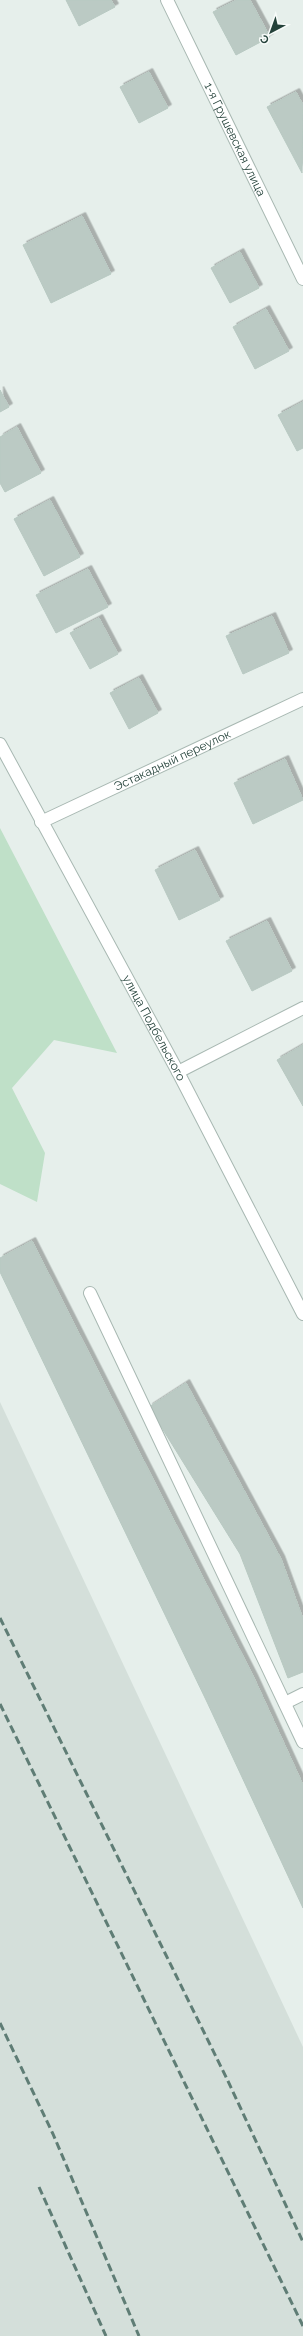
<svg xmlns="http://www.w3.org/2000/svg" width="303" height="2336" viewBox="0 0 303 2336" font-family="Raleway,sans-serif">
<defs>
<filter id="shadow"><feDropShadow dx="3.5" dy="-3.5" stdDeviation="0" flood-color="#0004"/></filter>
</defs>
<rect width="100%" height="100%" fill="#e6efeb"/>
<polygon fill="#d4dfda" points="0,1402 303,2047 303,2336 0,2336"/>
<polygon fill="#bfe0c8" points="0,828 117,1053 54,1040 12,1088 45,1153 37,1202 0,1184"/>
<g fill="#bbcac4" stroke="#b8c9c2" filter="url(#shadow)">
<polygon points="66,0 111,0 115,7 79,26"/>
<polygon points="237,0 250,0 270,37 236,55 213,12"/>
<polygon points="149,72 168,108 139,123 120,87"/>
<polygon points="296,92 303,105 302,173 267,107"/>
<polygon points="82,216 111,274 51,303 23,245"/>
<polygon points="240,252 259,288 230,303 211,268"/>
<polygon points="266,309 289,351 255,369 233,327"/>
<polygon points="0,390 9,407 0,412"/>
<polygon points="303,402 303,448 297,451 278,415"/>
<polygon points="17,427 41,473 5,492 0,483 0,437"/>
<polygon points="50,500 80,557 44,576 14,519"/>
<polygon points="88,569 108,607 56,633 36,595"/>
<polygon points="272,616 289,653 243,674 226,636"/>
<polygon points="99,618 118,654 90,669 70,633"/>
<polygon points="139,678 158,713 129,729 110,693"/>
<polygon points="285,759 303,800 253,824 234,783"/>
<polygon points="195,850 220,900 179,920 155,870"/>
<polygon points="267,921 292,971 252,991 226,941"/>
<polygon points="303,1045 303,1106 277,1060"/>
<polygon points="32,1241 254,1678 303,1785 303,1908 207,1702 0,1272 0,1258"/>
<polygon points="186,1383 281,1559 303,1619 303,1672 288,1678 240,1554 149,1407"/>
</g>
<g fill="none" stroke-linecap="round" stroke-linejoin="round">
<g stroke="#a8b8b2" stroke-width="14">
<g id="minor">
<path id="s1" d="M 167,0 L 303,279"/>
<path id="s2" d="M 0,744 L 178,1072 L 303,1314"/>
<path id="s3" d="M 41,822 L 303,699"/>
<polyline points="178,1072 303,1008"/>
<polyline points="90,1293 303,1742"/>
<polyline points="285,1703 303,1694"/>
</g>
</g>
<use href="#minor" stroke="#fff" stroke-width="12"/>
<g stroke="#5f7d75" stroke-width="3" stroke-dasharray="8 4" stroke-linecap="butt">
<polyline points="0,1618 227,2079 303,2242"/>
<polyline points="0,1704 303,2326"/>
<polyline points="0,2023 53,2134 139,2336"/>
<polyline points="39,2187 106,2336"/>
</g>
</g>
<g text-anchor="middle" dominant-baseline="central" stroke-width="4" stroke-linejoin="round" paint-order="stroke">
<g font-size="12" fill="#24423a" stroke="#f7fbf9">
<text stroke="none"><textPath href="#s1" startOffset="155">1-я Грушевская улица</textPath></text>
<text stroke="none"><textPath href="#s3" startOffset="145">Эстакадный переулок</textPath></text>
<text stroke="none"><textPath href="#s2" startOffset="323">улица Подбельского</textPath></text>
</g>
</g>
<g transform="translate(271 32) rotate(221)" stroke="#f7fbf9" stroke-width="3" paint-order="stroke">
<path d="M0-3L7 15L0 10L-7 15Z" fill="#24423a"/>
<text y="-6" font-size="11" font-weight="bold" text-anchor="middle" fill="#24423a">С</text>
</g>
</svg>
